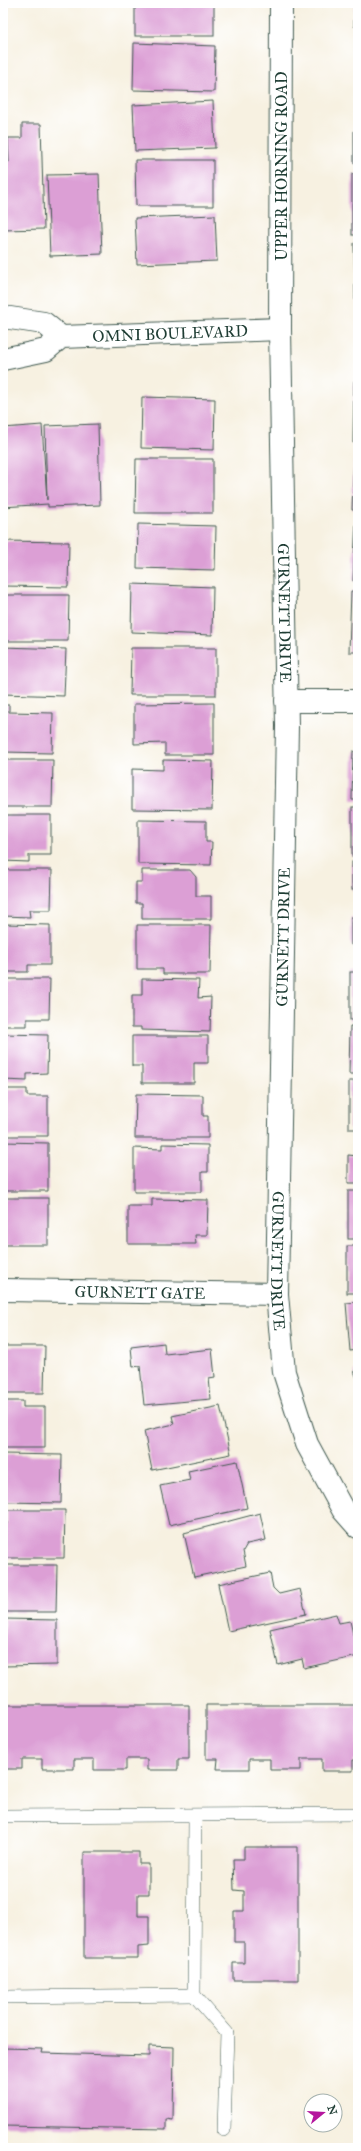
<svg xmlns="http://www.w3.org/2000/svg" width="361" height="2151" viewBox="0 0 361 2151" font-family="'IM FELL Great Primer',serif">
<rect width="100%" height="100%" fill="#fff"/>
<filter id="ink" filterUnits="userSpaceOnUse"><feTurbulence type="fractalNoise" baseFrequency=".025" numOctaves="2"/><feDisplacementMap in="SourceGraphic" scale="8" xChannelSelector="R" yChannelSelector="G"/><feConvolveMatrix kernelMatrix="1 2 1 2 8 2 1 2 1" color-interpolation-filters="sRGB"/></filter>
<filter id="wash" filterUnits="userSpaceOnUse"><feTurbulence type="fractalNoise" baseFrequency=".012" numOctaves="4" result="noise"/><feDisplacementMap in="SourceGraphic" scale="16" xChannelSelector="R" yChannelSelector="G"/><feGaussianBlur stdDeviation="0.9" result="paint"/><feColorMatrix in="noise" values="0 0 0 0 0 0 0 0 0 0 0 0 0 0 0 0 0 1.4 0 .05"/><feComposite in="paint" operator="in"/></filter>
<g filter="url(#wash)">
<rect width="100%" height="100%" fill="#f7f1e1"/>
<g id="blocks">
<g fill="#dc9fd5">
<rect x="135" y="3" width="79" height="33"/>
<rect x="354" y="3" width="4" height="23"/>
<polygon points="134,43 215,46 214,92 133,90"/>
<polygon points="356,62 358,62 358,90 357,90"/>
<polygon points="213,101 215,148 135,151 133,105"/>
<polygon points="22,124 41,124 44,229 3,230 3,162 9,162 8,138 22,138"/>
<rect x="354" y="131" width="4" height="32"/>
<polygon points="135,160 213,160 213,206 136,206"/>
<polygon points="99,174 102,254 50,256 47,175"/>
<rect x="352" y="174" width="6" height="61"/>
<polygon points="215,215 217,261 137,264 135,218"/>
<polygon points="354,243 358,243 358,301 355,301"/>
<polygon points="354,381 358,381 358,443 353,443"/>
<polygon points="142,397 215,399 214,450 141,448"/>
<polygon points="98,424 100,505 48,507 48,504 3,507 3,428 42,425 47,500 45,426"/>
<polygon points="354,451 358,451 358,510 352,510"/>
<polygon points="136,459 213,459 213,513 135,513"/>
<polygon points="356,520 358,520 358,581 353,581"/>
<polygon points="138,524 216,526 215,570 137,568"/>
<polygon points="3,541 69,542 68,587 3,586"/>
<polygon points="132,584 213,587 212,635 131,632"/>
<polygon points="351,591 358,591 358,652 349,652"/>
<polygon points="3,595 69,595 68,641 3,641"/>
<polygon points="3,647 66,649 64,696 3,694"/>
<polygon points="131,648 216,648 216,695 130,695"/>
<polygon points="214,703 214,755 165,755 165,743 134,744 134,704"/>
<polygon points="3,705 9,705 9,712 53,713 52,753 3,752"/>
<polygon points="353,751 358,752 358,800 352,800"/>
<polygon points="3,760 53,760 52,807 3,807"/>
<polygon points="163,760 213,761 212,810 132,809 132,769 163,770"/>
<rect x="352" y="807" width="6" height="49"/>
<polygon points="3,815 51,815 51,855 29,855 29,862 3,861"/>
<polygon points="138,820 206,821 206,842 212,842 211,865 138,864"/>
<rect x="352" y="862" width="6" height="28"/>
<polygon points="3,870 52,870 51,910 29,910 30,917 3,916"/>
<polygon points="142,870 190,870 196,877 196,896 211,896 211,919 142,919 142,903 136,903 136,882 142,882"/>
<polygon points="351,917 358,917 358,965 356,965 356,945 351,945"/>
<polygon points="3,924 50,925 50,965 28,965 28,972 3,972"/>
<polygon points="137,925 211,925 210,974 163,974 163,969 137,969"/>
<rect x="350" y="972" width="8" height="48"/>
<polygon points="3,979 50,979 49,1019 27,1019 27,1026 3,1026"/>
<polygon points="142,979 199,980 198,998 211,997 210,1032 141,1030 141,1027 132,1027 132,995 142,995"/>
<polygon points="350,1026 358,1026 358,1074 349,1074"/>
<polygon points="3,1034 48,1035 47,1073 27,1074 27,1081 3,1080"/>
<polygon points="132,1036 208,1036 208,1063 194,1063 194,1083 142,1083 142,1066 132,1066"/>
<rect x="349" y="1081" width="9" height="48"/>
<polygon points="3,1089 27,1089 27,1096 48,1096 48,1136 3,1136"/>
<polygon points="136,1094 203,1095 203,1116 208,1116 208,1138 135,1138"/>
<polygon points="3,1142 48,1143 48,1191 3,1191"/>
<polygon points="162,1144 208,1145 208,1172 202,1172 202,1192 134,1192 134,1148 162,1149"/>
<polygon points="348,1155 358,1156 358,1183 348,1183"/>
<rect x="348" y="1191" width="10" height="48"/>
<rect x="3" y="1198" width="45" height="47"/>
<polygon points="152,1199 208,1200 207,1235 195,1235 196,1244 128,1244 128,1206 152,1206"/>
<rect x="347" y="1246" width="11" height="47"/>
<polygon points="358,1302 358,1350 350,1351 346,1303"/>
<polygon points="164,1343 165,1354 212,1349 215,1377 209,1378 211,1399 144,1405 140,1366 133,1367 131,1347"/>
<polygon points="3,1346 45,1346 44,1393 3,1393"/>
<polygon points="358,1369 358,1381 354,1371"/>
<polygon points="3,1401 23,1401 23,1407 45,1407 45,1448 3,1448"/>
<polygon points="220,1406 231,1454 152,1470 144,1431 174,1424 172,1416"/>
<polygon points="3,1454 62,1455 61,1503 3,1502"/>
<polygon points="237,1461 247,1508 169,1525 160,1486 190,1480 188,1471"/>
<polygon points="7,1510 65,1510 64,1558 3,1558 3,1527 7,1524"/>
<polygon points="260,1513 266,1540 247,1544 243,1551 246,1566 194,1577 184,1533"/>
<polygon points="3,1565 57,1565 56,1612 3,1612"/>
<polygon points="270,1573 273,1588 279,1594 300,1589 306,1614 228,1631 218,1584"/>
<polygon points="336,1614 339,1623 350,1621 358,1656 304,1668 302,1659 278,1665 270,1629"/>
<polygon points="4,1619 57,1620 57,1665 3,1666"/>
<polygon points="3,1705 189,1705 189,1759 178,1759 178,1770 147,1770 147,1759 126,1759 126,1770 94,1770 94,1759 74,1759 74,1769 42,1769 42,1759 22,1759 22,1769 3,1769"/>
<polygon points="206,1705 358,1705 358,1760 353,1760 353,1771 322,1771 322,1759 301,1759 301,1770 270,1770 270,1759 249,1759 249,1769 217,1769 218,1759 206,1759"/>
<polygon points="244,1847 298,1847 298,1980 233,1980 233,1963 244,1963 244,1942 234,1942 234,1911 244,1911 244,1891 234,1890 233,1859 244,1859"/>
<polygon points="84,1852 139,1852 139,1864 149,1864 149,1894 138,1894 138,1916 149,1916 149,1946 138,1947 138,1958 84,1958"/>
<polygon points="149,2046 174,2047 173,2120 166,2119 166,2129 3,2126 3,2048 43,2049 42,2053 149,2056"/>
</g>
</g>
</g>
<g filter="url(#ink)">
<use href="#blocks" fill-opacity="0" stroke="#3f584e" stroke-width="1"/>
<g fill="none" stroke-linecap="round" stroke-linejoin="round">
<g stroke="#3f584e" stroke-width="14">
<g id="service">
<polyline points="3,1816 358,1814"/>
<polyline points="195,1816 194,1995 227,2033 224,2130"/>
<polyline points="3,1997 194,1995"/>
</g>
</g>
<g stroke="#3f584e" stroke-width="24">
<g id="minor">
<path id="s1" d="M 281,3 L 280,329 L 287,726 L 277,1294 L 284,1372 L 307,1444 L 343,1510 L 358,1527"/>
<polyline points="3,317 44,323 61,337"/>
<path id="s2" d="M 3,359 L 46,350 L 61,337 L 280,329"/>
<polyline points="286,701 358,701"/>
<path id="s3" d="M 3,1290 L 277,1294"/>
</g>
</g>
<use href="#service" stroke="#fff" stroke-width="13"/>
<use href="#minor" stroke="#fff" stroke-width="22"/>
</g>
</g>
<g text-anchor="middle" dominant-baseline="central" stroke-width="3" stroke-linejoin="round" paint-order="stroke">
<g font-size="16" fill="#1f3d34" stroke="#fff">
<text transform="translate(281 166) rotate(-90)">UPPER HORNING ROAD</text>
<text stroke="none"><textPath href="#s2" startOffset="173">OMNI BOULEVARD</textPath></text>
<text stroke="none"><textPath href="#s1" startOffset="610">GURNETT DRIVE</textPath></text>
<text transform="translate(283 937) rotate(-89)">GURNETT DRIVE</text>
<text stroke="none"><textPath href="#s1" startOffset="1258">GURNETT DRIVE</textPath></text>
<text stroke="none"><textPath href="#s3" startOffset="137">GURNETT GATE</textPath></text>
</g>
</g>
<rect width="361" height="2151" fill="none" stroke="#fff" stroke-width="16"/>
<g transform="translate(323 2113) rotate(72)"><circle r="19" fill="#ffffff" stroke="#a5b1ae"/>
<path d="M0-3L7 15L0 10L-7 15Z" fill="#b5179e"/>
<text y="-6" font-size="11" font-weight="bold" text-anchor="middle" fill="#1f3d34">N</text>
</g>
</svg>
